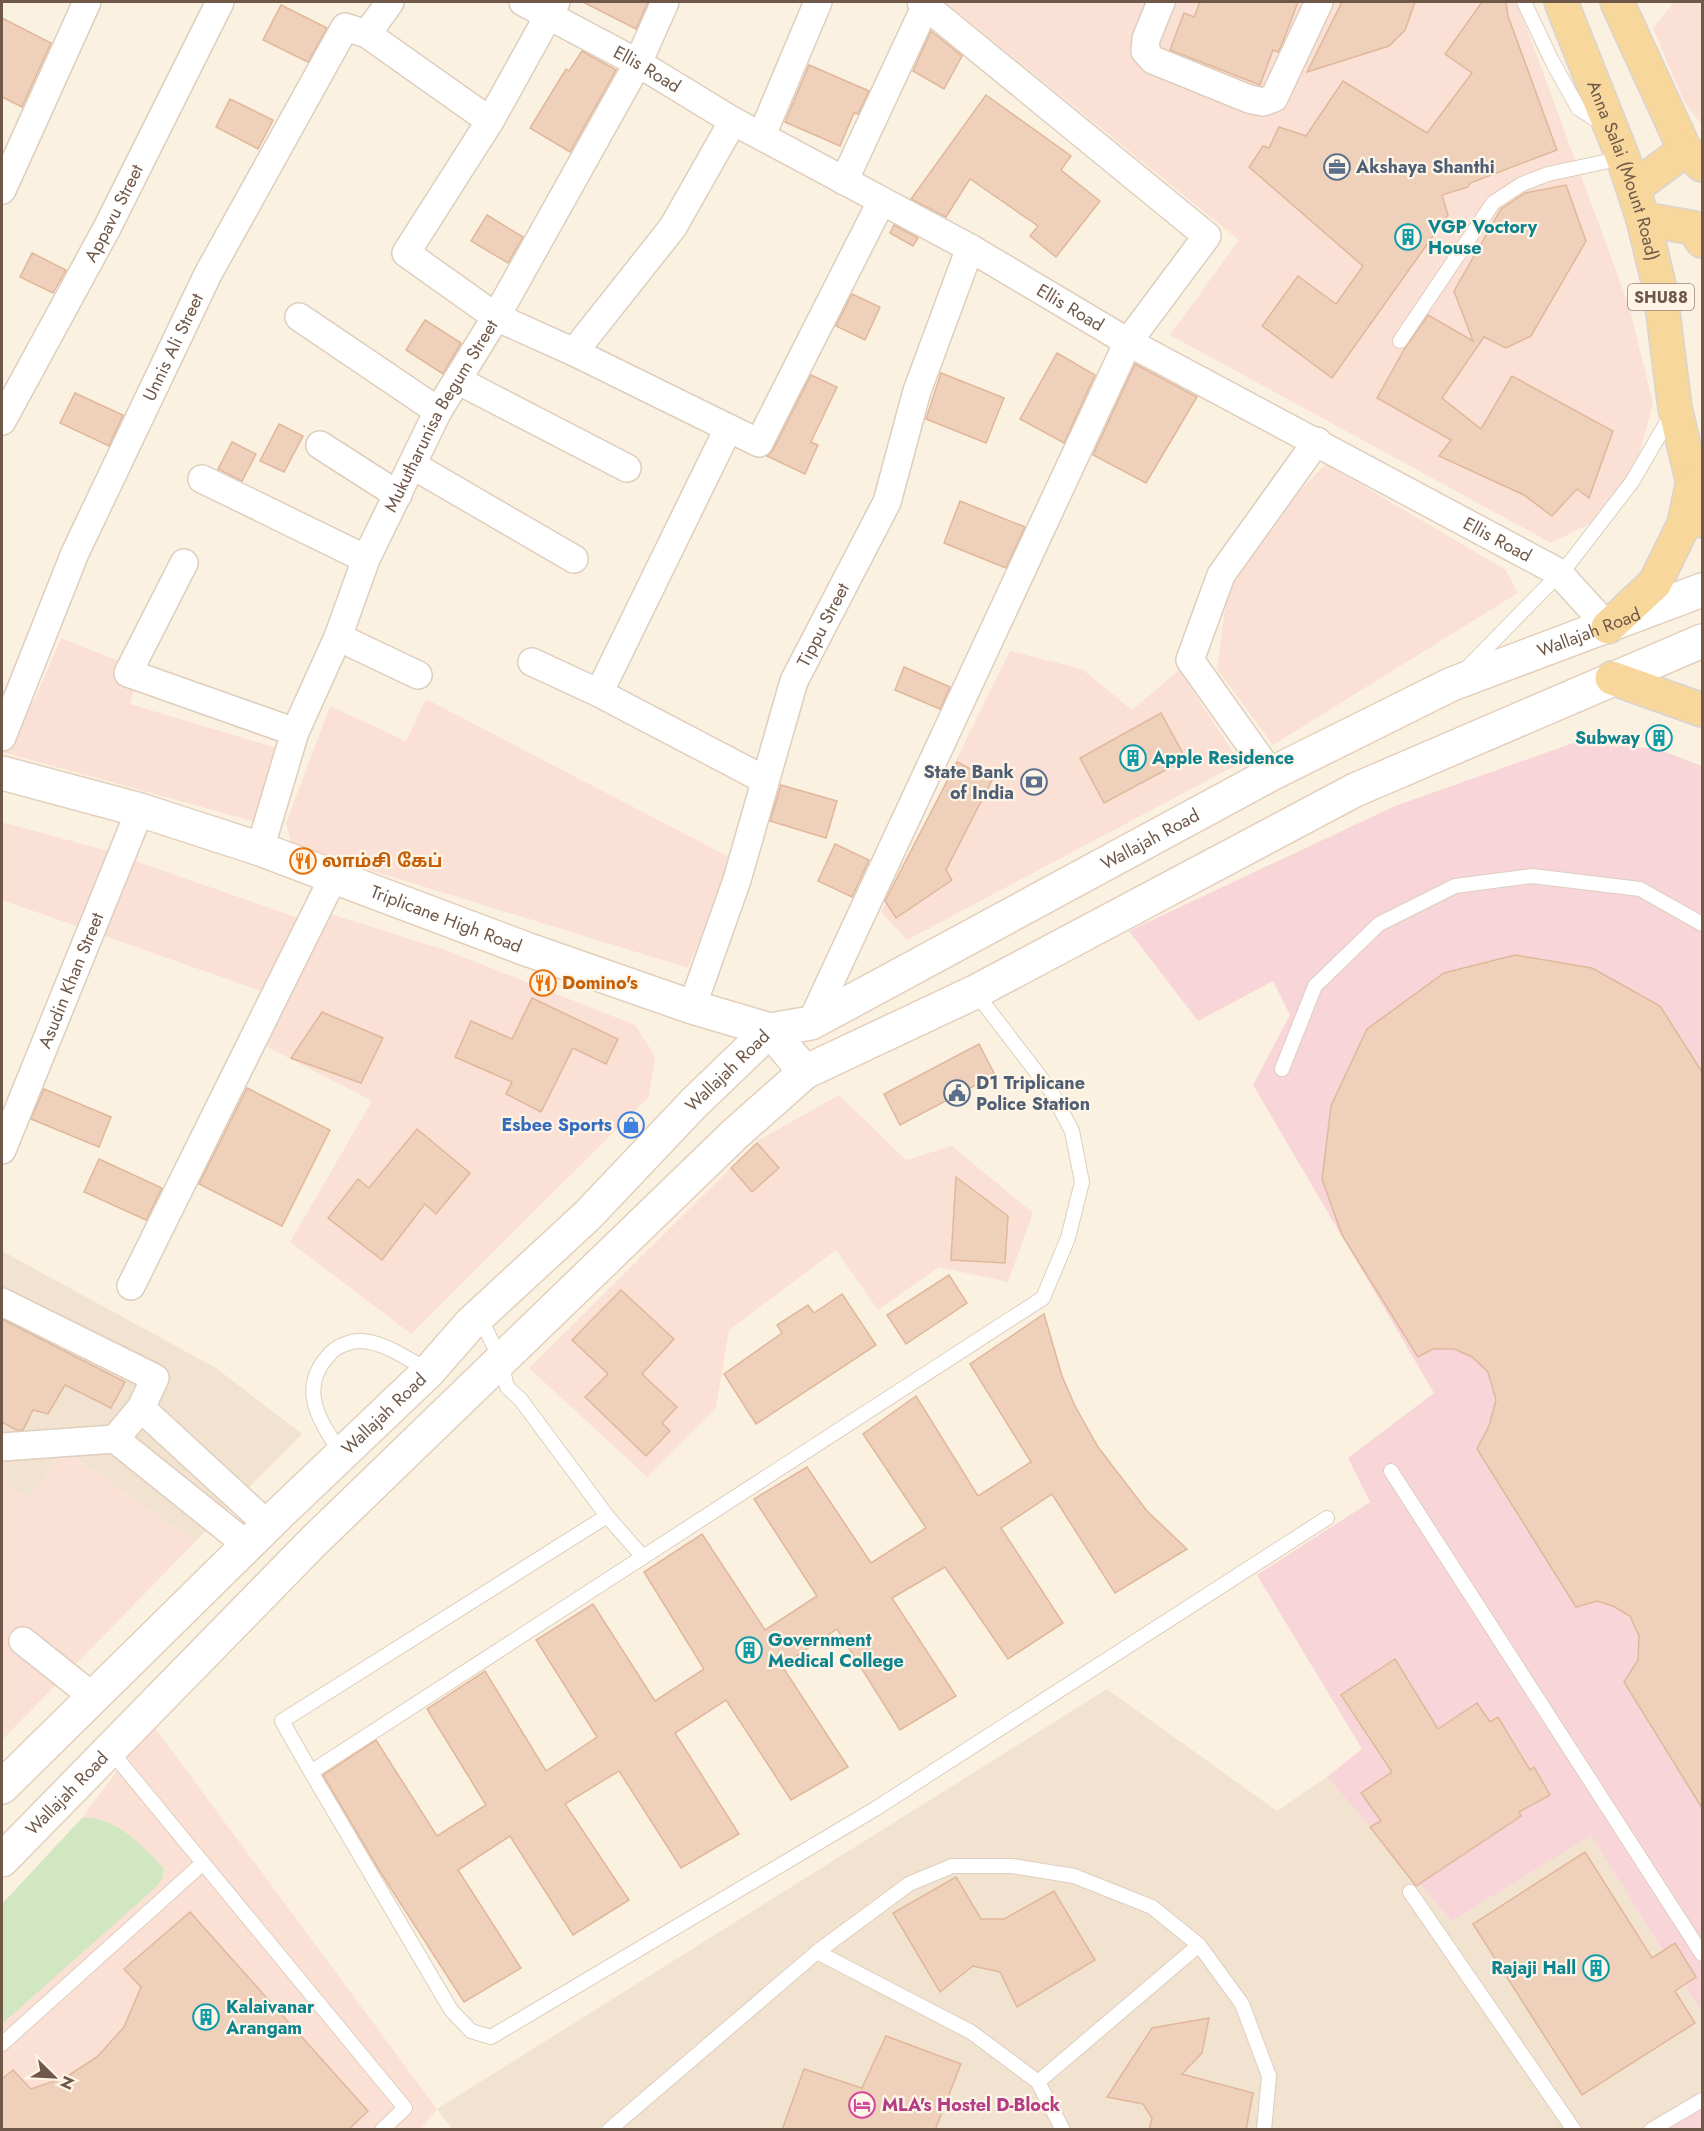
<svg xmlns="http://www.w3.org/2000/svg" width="1704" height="2131" viewBox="0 0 1704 2131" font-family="Jost,'Noto Sans Tamil',sans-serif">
<rect width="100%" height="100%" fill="#fbf1e1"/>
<g fill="#f2e3d0">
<polygon points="2,1251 216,1368 302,1434 195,1542 64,1450 29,1498 2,1482"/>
<polygon points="1107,1689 1277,1811 1327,1777 1452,1921 1591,1834 1702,2013 1702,2107 1665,2129 453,2130 437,2109"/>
</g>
<g fill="#fbe1d5">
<polygon points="945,2 1517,2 1629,306 1653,404 1638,458 1605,516 1551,543 1170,335 1239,240"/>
<polygon points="1674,2 1702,2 1702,125 1684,102 1653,28"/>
<polygon points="1326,464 1506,570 1518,593 1273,745 1217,669 1229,580 1279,511"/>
<polygon points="61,638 139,669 130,704 287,751 263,824 2,752 2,689 34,701"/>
<polygon points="1010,651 1082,669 1132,710 1179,670 1240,763 907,940 881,912"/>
<polygon points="426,699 733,859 688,968 292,846 286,823 330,706 406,741"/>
<polygon points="2,822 104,850 307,921 272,995 2,900"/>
<polygon points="318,910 448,951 635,1025 655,1056 649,1097 411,1334 290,1242 372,1101 252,1039"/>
<polygon points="839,1095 906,1160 952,1146 1033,1213 1008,1282 939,1267 878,1310 836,1250 729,1330 716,1408 647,1477 529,1368 759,1140"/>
<polygon points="64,1450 195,1542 2,1740 2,1482 29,1498"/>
<polygon points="152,1724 437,2109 420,2130 2,2129 2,1904 82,1818"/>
</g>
<g fill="#f8d5d8">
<polygon points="1576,742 1657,749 1702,766 1702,2013 1591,1835 1452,1921 1327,1777 1362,1749 1257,1575 1370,1502 1348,1458 1434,1393 1253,1085 1290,1015 1273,981 1198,1021 1129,931 1395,806"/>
<polygon points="1702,2107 1702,2129 1665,2129"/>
</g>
<path fill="#d0e7c1" d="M 82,1818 C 114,1815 144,1847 163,1868 L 163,1877 L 156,1887 L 2,2024 L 2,1904 Z"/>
<g fill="#efd0ba" stroke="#e1b79b" stroke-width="1.5">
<polygon points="583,2 648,2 636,29"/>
<polygon points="1200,2 1298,2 1282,44 1278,52 1273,50 1260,85 1170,50 1184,13 1194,17"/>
<polygon points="1342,2 1415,2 1405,30 1389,46 1307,72"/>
<polygon points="1482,2 1506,2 1508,16 1557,150 1470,183 1468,187 1442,195 1448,215 1332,378 1262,326 1298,276 1336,304 1363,266 1249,167 1263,146 1269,148 1279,127 1306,136 1343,81 1427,133 1472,73 1445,54"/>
<polygon points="281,5 327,28 308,62 263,40"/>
<polygon points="2,18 51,43 22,107 2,97"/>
<polygon points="931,31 962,56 944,89 913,71"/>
<polygon points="582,51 616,70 570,152 530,128 566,69 569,71"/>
<polygon points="809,65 869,91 858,114 854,113 840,146 785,122"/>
<polygon points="986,95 1071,156 1061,170 1100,201 1056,257 1030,236 1038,226 970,179 946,217 911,199"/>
<polygon points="230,99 273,120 258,149 216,127"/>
<polygon points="1566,185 1586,241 1531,336 1506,348 1484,337 1442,398 1481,429 1512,376 1613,431 1589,498 1577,489 1552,516 1524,495 1439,456 1451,440 1377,398 1405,348 1428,315 1473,341 1454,291 1501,209 1525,193"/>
<polygon points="487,215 523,237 508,263 471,241"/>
<polygon points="894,225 918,238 913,246 890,233"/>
<polygon points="32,253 66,270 53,293 20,277"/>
<polygon points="852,294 880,307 865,340 836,326"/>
<polygon points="425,320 461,343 443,374 406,350"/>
<polygon points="1057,353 1095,375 1064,443 1020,419"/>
<polygon points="1135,364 1197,397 1146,483 1093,455"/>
<polygon points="941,373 1004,398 986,443 926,419"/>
<polygon points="811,375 837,387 811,442 818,445 805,474 767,456 773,450"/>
<polygon points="75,393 123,415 109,446 60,423"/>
<polygon points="279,424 303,436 284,472 260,461"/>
<polygon points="232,442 256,454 242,481 218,469"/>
<polygon points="960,501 1025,527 1006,568 944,543"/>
<polygon points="904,667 950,687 940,709 895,690"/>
<polygon points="1161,713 1186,759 1104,803 1080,758"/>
<polygon points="957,762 992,780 946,870 952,880 896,918 885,901"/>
<polygon points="781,785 837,801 826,838 770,821"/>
<polygon points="835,844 869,860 852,897 818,881"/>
<polygon points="1515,955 1592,968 1660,1006 1702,1072 1702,1808 1624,1682 1638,1660 1639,1636 1630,1616 1613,1606 1597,1601 1576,1607 1477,1449 1489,1426 1496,1400 1488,1372 1472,1357 1454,1349 1433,1349 1418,1357 1342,1235 1322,1179 1331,1106 1367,1029 1444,973"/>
<polygon points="532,998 618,1039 606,1064 573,1048 541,1112 506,1094 512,1082 455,1057 471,1021 512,1039"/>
<polygon points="322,1012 383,1038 361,1083 291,1058"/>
<polygon points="979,1044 995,1075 900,1125 884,1094"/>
<polygon points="247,1088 330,1130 282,1226 199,1184"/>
<polygon points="44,1089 111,1117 99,1147 31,1119"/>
<polygon points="417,1129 470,1173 436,1214 425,1204 382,1260 328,1218 358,1179 369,1188"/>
<polygon points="757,1143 779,1168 752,1192 731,1168"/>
<polygon points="99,1159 162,1188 146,1220 84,1192"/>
<polygon points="956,1177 1008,1216 1005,1263 951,1260"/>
<polygon points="949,1275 967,1303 906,1344 887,1315"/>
<polygon points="621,1290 674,1339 642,1374 677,1407 662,1423 670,1431 646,1456 585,1397 608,1374 572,1340"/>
<polygon points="842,1294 876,1345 756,1424 724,1374 782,1333 777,1325 808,1305 814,1313"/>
<polygon points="1044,1314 1062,1376 1075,1406 1098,1447 1147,1511 1187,1549 1115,1593 1052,1494 1001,1528 1063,1623 1008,1659 945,1567 892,1598 956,1696 900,1730 837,1629 782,1666 848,1767 791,1800 726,1700 675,1733 739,1834 681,1868 619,1771 565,1804 629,1900 573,1935 510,1836 458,1870 521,1968 464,2002 379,1870 323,1775 376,1740 437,1836 486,1805 427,1709 485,1671 546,1771 597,1737 536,1640 593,1604 655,1701 704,1669 644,1572 702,1534 765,1630 817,1596 754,1499 807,1467 871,1563 926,1528 863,1434 916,1396 978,1496 1031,1462 970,1364"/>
<polygon points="2,1319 125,1382 111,1408 65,1385 48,1414 33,1410 23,1430 16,1430 2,1422"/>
<polygon points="1395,1659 1438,1729 1477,1703 1490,1722 1498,1717 1530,1770 1534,1767 1550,1795 1519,1812 1521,1816 1416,1886 1370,1827 1381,1821 1361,1793 1392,1772 1341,1695"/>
<polygon points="1585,1852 1652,1958 1675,1943 1696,1977 1675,1991 1695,2023 1582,2095 1473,1924"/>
<polygon points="956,1877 981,1919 1004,1919 1054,1891 1095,1960 1017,2007 1000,1972 973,1966 940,1992 893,1913"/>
<polygon points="190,1912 368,2111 348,2130 2,2130 2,2079 13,2070 31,2089 66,2077 97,2057 124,2027 141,1987 124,1969"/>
<polygon points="1209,2018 1202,2053 1182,2074 1253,2093 1246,2130 1149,2130 1152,2118 1143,2104 1107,2097 1152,2028"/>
<polygon points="886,2036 961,2064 935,2130 782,2130 804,2069 862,2088"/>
</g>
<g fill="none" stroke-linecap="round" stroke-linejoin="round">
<g stroke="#decebe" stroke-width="16">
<g id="lane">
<polyline points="1524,2 1551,59 1578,108 1603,124"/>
<polyline points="1400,341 1493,203 1522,184 1548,174 1623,158"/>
<polyline points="1466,669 1568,565 1632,482 1671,415"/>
<polyline points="1282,1069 1315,986 1379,924 1455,886 1532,876 1640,889 1702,924"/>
<polyline points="479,1315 500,1359 507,1387 521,1400 607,1516 643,1557 311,1772 282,1721 607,1516"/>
<path d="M 342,1454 C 320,1422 297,1389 329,1355 C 335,1347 351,1340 362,1341 C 386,1343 408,1359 429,1371"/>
<polyline points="1391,1471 1702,1954"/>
<polyline points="643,1557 1043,1298 1068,1238 1082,1182 1072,1131 1051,1091 975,992"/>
<polyline points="110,1750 405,2108 382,2130"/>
<polyline points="311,1772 451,2010 471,2031 491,2037 875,1809 1327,1518"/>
<polyline points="1410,1892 1574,2130"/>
<polyline points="2,2044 203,1863"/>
<polyline points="1038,2082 1199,1945"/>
<polyline points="609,2130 817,1952"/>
<polyline points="1063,2130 1038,2082 971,2032 817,1952 909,1884 952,1866 1012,1866 1074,1876 1152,1907 1199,1945 1242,2004 1269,2076 1264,2130"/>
<polyline points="1651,2130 1702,2100"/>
</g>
</g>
<g stroke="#decebe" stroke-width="30">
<g id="street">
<path id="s1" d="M 523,2 L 638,63 L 733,121 L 970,248 L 1128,342 L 1558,572 L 1608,627"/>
<polyline points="556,2 490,121 406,253 496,317 574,352 759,443 881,202"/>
<polyline points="1161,2 1146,39 1145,51 1153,60 1249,99 1263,102 1274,98 1319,2"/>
<polyline points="367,34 490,121"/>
<polyline points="762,135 818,2"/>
<polyline points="844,181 926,5"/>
<polyline points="2,190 87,2"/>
<polyline points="299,317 438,411"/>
<polyline points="574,352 673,227 733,121"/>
<polyline points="459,381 627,468"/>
<path id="s2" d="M 2,421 L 107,228 L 220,2"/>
<polyline points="320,445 398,495"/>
<polyline points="414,466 574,559"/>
<polyline points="202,479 366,559"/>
<polyline points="184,563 128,673 295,732"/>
<polyline points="338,637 418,675"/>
<polyline points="532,662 599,693 765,780"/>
<polyline points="599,693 728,429"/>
<path id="s3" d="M 2,737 L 75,553 L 208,274 L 345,27 L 367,34 L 390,2"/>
<polyline points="1271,774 1190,660 1221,575 1317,441"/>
<path id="s4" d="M 260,849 L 295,732 L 338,637 L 366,559 L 438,411 L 496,317 L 638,63 L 665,2"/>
<path id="s5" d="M 692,1007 L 737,880 L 794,681 L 887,502 L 917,391 L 970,248"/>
<polyline points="811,1023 1128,342 1207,236 921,2"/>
<path id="s6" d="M 2,1150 L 140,810"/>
<polyline points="131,1286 334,876"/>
<polyline points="2,1302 155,1378 141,1408 115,1439"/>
<polyline points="141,1408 268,1525"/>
<polyline points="2,1447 115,1439 247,1545"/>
<polyline points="23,1641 92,1696"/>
</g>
</g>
<g stroke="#e3cfbc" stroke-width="36">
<g id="secondary">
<path id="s7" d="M 2,773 L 140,810 L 260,849 L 526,949 L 692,1007 L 770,1030 L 805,1072"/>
<path id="s8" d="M 2,1787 L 280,1513 L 429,1371 L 470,1324 L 588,1215 L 694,1103 L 770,1030 L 811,1023 L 1271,774 L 1452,684 L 1702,590"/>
<path id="s9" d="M 2,1860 L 313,1542 L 735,1134 L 805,1072 L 975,992 L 1355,790 L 1702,641"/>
</g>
</g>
<g stroke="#dad4d0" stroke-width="36">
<g id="primary">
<path id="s10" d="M 1561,2 L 1623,158 L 1643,219 L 1660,289 L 1675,408 L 1702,521"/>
<polyline points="1617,2 1685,150 1702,165"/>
<polyline points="1634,188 1685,150"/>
<polyline points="1643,219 1694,228 1702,241"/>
<polyline points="1608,627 1655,583 1684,524 1692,486"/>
<polyline points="1612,678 1702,710"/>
</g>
</g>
<use href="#lane" stroke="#fff" stroke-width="14"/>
<use href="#street" stroke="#fff" stroke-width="27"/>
<use href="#secondary" stroke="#fff" stroke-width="33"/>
<use href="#primary" stroke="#f7d79c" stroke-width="33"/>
</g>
<defs>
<g id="office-ring" transform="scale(1.35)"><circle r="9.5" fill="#fef5e7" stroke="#5c6f8a" stroke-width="1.5"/><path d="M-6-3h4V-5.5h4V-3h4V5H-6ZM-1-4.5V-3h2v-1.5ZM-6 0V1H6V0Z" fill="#5c6f8a"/></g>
<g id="building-ring" transform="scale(1.35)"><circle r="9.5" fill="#fef5e7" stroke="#0f9aa8" stroke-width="1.5"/><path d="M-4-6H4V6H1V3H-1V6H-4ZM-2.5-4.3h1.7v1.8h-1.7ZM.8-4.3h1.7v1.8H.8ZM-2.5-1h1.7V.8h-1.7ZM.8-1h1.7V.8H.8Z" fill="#0f9aa8"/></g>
<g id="bank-ring" transform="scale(1.35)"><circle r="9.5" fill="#fef5e7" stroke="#5c6f8a" stroke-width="1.5"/><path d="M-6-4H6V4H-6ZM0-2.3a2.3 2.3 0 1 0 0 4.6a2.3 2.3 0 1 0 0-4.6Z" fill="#5c6f8a"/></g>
<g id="restaurant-ring" transform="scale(1.35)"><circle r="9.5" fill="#fef5e7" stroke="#e8710a" stroke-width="1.5"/><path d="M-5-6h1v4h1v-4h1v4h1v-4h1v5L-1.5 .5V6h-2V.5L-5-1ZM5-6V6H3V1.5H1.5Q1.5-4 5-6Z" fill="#e8710a"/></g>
<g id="civic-ring" transform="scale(1.35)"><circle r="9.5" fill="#fef5e7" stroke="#5c6f8a" stroke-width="1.5"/><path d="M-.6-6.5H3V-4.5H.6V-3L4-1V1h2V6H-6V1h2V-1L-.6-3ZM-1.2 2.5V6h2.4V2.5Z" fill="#5c6f8a"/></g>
<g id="shop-ring" transform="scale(1.35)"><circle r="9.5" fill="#fef5e7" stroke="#3f7fe0" stroke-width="1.5"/><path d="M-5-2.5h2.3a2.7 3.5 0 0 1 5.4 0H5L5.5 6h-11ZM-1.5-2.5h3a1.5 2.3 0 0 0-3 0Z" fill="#3f7fe0"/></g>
<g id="hotel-ring" transform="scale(1.35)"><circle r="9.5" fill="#fef5e7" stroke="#d1479c" stroke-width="1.5"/><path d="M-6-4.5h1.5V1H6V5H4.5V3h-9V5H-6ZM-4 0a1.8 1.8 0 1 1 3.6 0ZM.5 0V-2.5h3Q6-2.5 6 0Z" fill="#d1479c"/></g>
</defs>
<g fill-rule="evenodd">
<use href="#office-ring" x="1337" y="167"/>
<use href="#building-ring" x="1408" y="237"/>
<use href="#building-ring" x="1659" y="738"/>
<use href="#building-ring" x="1133" y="758"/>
<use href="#bank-ring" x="1034" y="782"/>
<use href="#restaurant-ring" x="303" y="861"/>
<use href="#restaurant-ring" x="543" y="983"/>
<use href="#civic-ring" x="957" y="1093"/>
<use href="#shop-ring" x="631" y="1125"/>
<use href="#building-ring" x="749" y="1650"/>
<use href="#building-ring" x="1596" y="1968"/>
<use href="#building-ring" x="206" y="2017"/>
<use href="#hotel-ring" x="862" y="2105"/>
</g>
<g text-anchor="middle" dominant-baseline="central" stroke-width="4.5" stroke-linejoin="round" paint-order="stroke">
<rect fill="#fef5e7" stroke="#9b8778" stroke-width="1.5" x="1628" y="284" width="66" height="26" rx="4.5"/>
<g font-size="16" font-weight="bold" fill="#705849">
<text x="1661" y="297">SHU88</text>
</g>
<g font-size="18" fill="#705849" stroke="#fef5e7">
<text stroke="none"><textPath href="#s1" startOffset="141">Ellis Road</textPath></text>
<text stroke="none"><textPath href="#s10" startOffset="180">Anna Salai (Mount Road)</textPath></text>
<text stroke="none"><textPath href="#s2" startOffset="236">Appavu Street</textPath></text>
<text stroke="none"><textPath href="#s1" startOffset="627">Ellis Road</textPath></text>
<text stroke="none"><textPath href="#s3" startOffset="426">Unnis Ali Street</textPath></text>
<text stroke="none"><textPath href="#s4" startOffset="471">Mukutharunisa Begum Street</textPath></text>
<text stroke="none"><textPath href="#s1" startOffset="1113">Ellis Road</textPath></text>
<text stroke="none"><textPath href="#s5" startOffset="405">Tippu Street</textPath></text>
<text stroke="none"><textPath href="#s8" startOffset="1992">Wallajah Road</textPath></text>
<text stroke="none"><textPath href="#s8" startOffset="1506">Wallajah Road</textPath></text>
<text stroke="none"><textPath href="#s7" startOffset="468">Triplicane High Road</textPath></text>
<text stroke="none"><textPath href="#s6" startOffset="183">Asudin Khan Street</textPath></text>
<text stroke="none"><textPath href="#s8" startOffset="1020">Wallajah Road</textPath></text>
<text stroke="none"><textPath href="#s8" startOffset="534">Wallajah Road</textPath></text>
<text stroke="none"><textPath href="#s9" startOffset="93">Wallajah Road</textPath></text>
</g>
<g font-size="18" font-weight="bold" fill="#4e5e75" stroke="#fef5e7" text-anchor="start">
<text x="1356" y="167">Akshaya Shanthi</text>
<text x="1014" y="772" text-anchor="end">State Bank<tspan x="1014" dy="21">of India</tspan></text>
<text x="976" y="1083">D1 Triplicane<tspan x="976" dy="21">Police Station</tspan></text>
</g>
<g font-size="18" font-weight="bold" fill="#0d838f" stroke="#fef5e7" text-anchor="start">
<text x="1428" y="227">VGP Voctory<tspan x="1428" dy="21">House</tspan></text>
<text x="1640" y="738" text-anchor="end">Subway</text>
<text x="1152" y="758">Apple Residence</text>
<text x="768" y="1640">Government<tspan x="768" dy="21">Medical College</tspan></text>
<text x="1576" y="1968" text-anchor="end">Rajaji Hall</text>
<text x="226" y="2007">Kalaivanar<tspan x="226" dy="21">Arangam</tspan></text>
</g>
<g font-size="18" font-weight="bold" fill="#c56008" stroke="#fef5e7" text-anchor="start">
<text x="322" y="861">லாம்சி கேப்</text>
<text x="562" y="983">Domino's</text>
</g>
<g font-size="18" font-weight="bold" fill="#366cbe" stroke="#fef5e7" text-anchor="end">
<text x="612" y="1125">Esbee Sports</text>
</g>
<g font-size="18" font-weight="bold" fill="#b23c85" stroke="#fef5e7" text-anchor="start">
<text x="882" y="2105">MLA's Hostel D-Block</text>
</g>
</g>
<rect width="1704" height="2131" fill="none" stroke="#705849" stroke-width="6"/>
<g transform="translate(54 2077) rotate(114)" stroke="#fef5e7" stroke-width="4.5" paint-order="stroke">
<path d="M0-4.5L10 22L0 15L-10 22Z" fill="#705849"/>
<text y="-9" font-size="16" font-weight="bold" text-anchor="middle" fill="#705849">N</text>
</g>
</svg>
